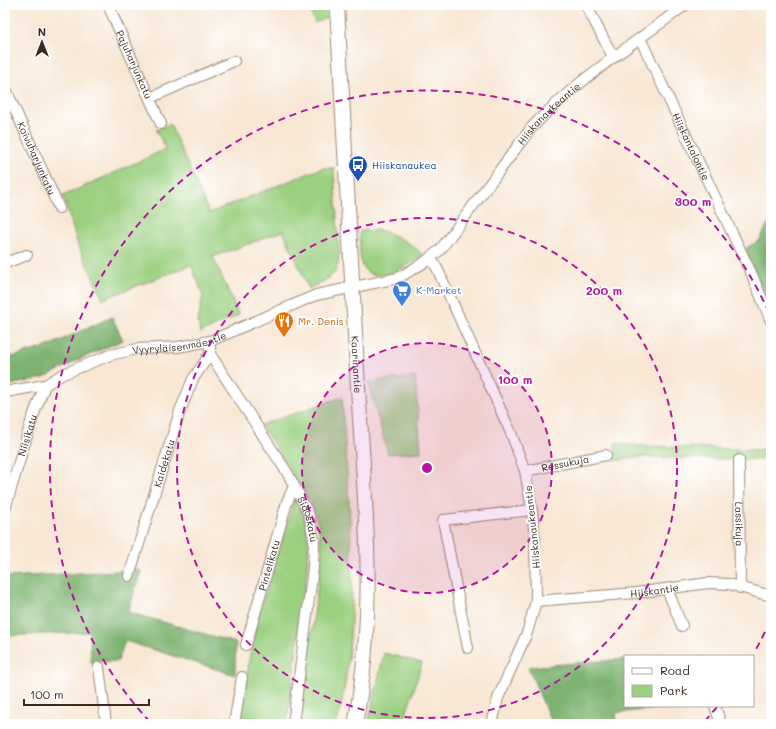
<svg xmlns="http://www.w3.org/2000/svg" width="776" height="729" viewBox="0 0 776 729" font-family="Mali,sans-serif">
<rect width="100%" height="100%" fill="#fff"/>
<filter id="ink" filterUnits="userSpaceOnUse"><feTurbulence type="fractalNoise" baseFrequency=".025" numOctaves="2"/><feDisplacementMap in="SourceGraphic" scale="8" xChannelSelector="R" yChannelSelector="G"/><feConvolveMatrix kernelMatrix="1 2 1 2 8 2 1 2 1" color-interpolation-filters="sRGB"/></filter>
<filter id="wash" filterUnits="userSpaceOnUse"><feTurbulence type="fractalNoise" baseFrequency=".012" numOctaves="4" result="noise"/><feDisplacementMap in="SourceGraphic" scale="16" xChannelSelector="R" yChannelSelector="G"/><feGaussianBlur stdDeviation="0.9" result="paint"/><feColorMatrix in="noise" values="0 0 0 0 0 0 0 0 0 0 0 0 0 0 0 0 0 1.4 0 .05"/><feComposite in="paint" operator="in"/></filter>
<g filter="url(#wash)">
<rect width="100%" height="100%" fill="#f8e7d4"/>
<g fill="#9cd081" stroke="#6c7d50">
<polygon points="308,5 330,5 331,16 315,23"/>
<path d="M 170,124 L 209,213 L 322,168 L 334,168 L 339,252 C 339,278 329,277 309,289 L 283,231 L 213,257 L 239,315 L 200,333 L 198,321 L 203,295 L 191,265 L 103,299 L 78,245 L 63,196 L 166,149 L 156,130 Z"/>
<path d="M 378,230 C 393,233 411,243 422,254 L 422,256 C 408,266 369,290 361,262 C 359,252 360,241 360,231 Z"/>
<polygon points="415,377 421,452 388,454 368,382"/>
<path d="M 342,397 C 348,503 363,620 337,724 L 300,724 L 322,552 L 318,524 L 311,502 L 261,425 Z"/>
<polygon points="615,443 642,446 771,450 771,460 637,457 615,461"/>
<path d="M 294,500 L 299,505 L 304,517 L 309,542 L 307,570 L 287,724 L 241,724 C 247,699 246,673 251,648 C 262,598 279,549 294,500 Z"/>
<polygon points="384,653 422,663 403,724 368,724"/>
</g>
<g fill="#7db26f" stroke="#5c6e46">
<polygon points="771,222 771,309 745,249 760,240 767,225"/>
<polygon points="112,317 123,340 82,358 44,378 5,386 5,359 46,347"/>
<polygon points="126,566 141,571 128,612 236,643 235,675 125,641 118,661 91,662 90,632 5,636 5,577 119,571"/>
<polygon points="625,659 625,706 682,706 616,713 617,724 552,724 528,667"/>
</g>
</g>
<g filter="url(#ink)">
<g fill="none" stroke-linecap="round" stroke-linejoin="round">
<g stroke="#9a8879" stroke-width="12">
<g id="minor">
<path id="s1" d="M 108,5 L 161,124"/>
<polyline points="586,5 613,57"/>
<path id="s2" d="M 640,38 L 752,275 L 771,321"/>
<path id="s3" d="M 5,87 L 59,208"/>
<polyline points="150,98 234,61"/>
<polyline points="5,263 27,255"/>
<path id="s4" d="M 210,341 L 210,354 L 288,474 L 309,514 L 314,540 L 313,568 L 293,724"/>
<path id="s5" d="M 5,392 L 45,385 L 63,374 L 110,355 L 137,349 L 178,347 L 210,341 L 316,295 L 398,278 L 425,262 L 435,254"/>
<path id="s6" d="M 739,460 L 740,588"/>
<path id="s7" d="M 525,471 L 606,455"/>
<path id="s8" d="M 5,509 L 32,419 L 45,385"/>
<path id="s9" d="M 129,576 L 180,411 L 193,379 L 210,354"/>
<polyline points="667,589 682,626"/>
<path id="s10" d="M 536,601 L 636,593 L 708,583 L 729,584 L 771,596"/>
<path id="s11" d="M 246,645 L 287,502 L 294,486"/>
<polyline points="468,648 443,520 532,510"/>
<polyline points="99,667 106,724"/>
<polyline points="715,706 721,724"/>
<polyline points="234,724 242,677"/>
<path id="s12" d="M 492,724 L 498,698 L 527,633 L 536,601 L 535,539 L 532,510 L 525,471 L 511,433 L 437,268 L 430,258 L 440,250 L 532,127 C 579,78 631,46 685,5"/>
</g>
</g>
<g stroke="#9a8879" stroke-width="16">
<g id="secondary">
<path id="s13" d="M 337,5 C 344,133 351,261 358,388 C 365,500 377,613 355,724"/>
</g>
</g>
<use href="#minor" stroke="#fff" stroke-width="10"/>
<use href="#secondary" stroke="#fff" stroke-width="14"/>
</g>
</g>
<circle cx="427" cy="468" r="125" fill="#b5179e" fill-opacity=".12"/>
<g fill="none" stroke="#b5179e" stroke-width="2" stroke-dasharray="7 5">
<circle cx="427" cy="468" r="125"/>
<circle cx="427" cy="468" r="250"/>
<path d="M770 621A376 376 0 0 1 754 653M717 707A376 376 0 0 1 704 722M150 722A376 376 0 1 1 770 315"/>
</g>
<defs>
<g id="bus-pin" transform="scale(1)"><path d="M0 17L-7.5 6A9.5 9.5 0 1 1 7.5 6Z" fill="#1a4fb4" stroke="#fff"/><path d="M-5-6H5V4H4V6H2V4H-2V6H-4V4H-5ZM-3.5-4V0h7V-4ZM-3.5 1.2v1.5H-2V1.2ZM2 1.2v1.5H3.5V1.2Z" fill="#fff"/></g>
<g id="supermarket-pin" transform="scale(1)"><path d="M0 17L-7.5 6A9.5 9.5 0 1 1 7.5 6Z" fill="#3f7fe0" stroke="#fff"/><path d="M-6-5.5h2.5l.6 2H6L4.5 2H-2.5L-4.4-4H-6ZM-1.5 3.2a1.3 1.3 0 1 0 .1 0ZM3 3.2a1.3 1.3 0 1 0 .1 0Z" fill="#fff"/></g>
<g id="restaurant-pin" transform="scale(1)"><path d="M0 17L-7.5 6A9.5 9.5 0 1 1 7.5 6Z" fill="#e8710a" stroke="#fff"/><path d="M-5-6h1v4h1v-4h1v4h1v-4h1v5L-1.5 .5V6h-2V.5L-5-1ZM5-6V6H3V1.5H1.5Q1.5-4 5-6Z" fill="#fff"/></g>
</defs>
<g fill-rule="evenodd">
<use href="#bus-pin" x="358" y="165"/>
<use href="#supermarket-pin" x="402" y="290"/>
<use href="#restaurant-pin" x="284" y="321"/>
</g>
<g text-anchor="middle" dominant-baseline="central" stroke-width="4" stroke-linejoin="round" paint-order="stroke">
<g font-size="10" fill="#3b2a1e" stroke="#fff">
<text stroke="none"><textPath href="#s1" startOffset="65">Pajuharjunkatu</textPath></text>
<text stroke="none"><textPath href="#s12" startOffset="683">Hiiskanaukeantie</textPath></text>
<text stroke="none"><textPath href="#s2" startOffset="120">Hiiskantalontie</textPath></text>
<text stroke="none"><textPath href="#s3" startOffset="78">Koivuharjunkatu</textPath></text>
<text stroke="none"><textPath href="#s5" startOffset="183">Vyyryläisenmäentie</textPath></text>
<text stroke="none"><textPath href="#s13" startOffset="360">Kaarinantie</textPath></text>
<text stroke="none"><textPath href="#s8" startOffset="77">Niisikatu</textPath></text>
<text stroke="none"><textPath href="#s9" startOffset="118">Kaidekatu</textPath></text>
<text stroke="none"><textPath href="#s7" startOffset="41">Ressukuja</textPath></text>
<text stroke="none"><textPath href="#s4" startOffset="206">Sidoskatu</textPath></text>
<text stroke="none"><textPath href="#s6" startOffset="64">Lassikuja</textPath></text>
<text transform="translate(532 527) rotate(-96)">Hiiskanaukeantie</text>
<text stroke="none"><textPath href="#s11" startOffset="83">Pintelikatu</textPath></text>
<text stroke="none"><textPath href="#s10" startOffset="119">Hiiskantie</textPath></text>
</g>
<g font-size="10" fill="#164399" stroke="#fff" text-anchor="start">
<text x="372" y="165">Hiiskanaukea</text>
</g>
<g font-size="10" fill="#366cbe" stroke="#fff" text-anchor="start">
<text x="416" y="290">K-Market</text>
</g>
<g font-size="10" fill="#c56008" stroke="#fff" text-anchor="start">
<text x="298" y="321">Mr. Denis</text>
</g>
</g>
<circle cx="427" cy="468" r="6" fill="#b5179e" stroke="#fff" stroke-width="2"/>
<g font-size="12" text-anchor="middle" font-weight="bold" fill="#b5179e" stroke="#fff" stroke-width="4" stroke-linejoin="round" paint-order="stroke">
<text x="693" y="206">300 m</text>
<text x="604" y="295">200 m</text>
<text x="515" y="384">100 m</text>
</g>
<rect width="776" height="729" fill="none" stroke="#fff" stroke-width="20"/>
<rect x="624" y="655" width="130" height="52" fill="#ffffff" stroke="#b1aaa5"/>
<rect x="632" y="668" width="20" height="6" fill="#ffffff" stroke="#b1aaa5"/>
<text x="660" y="675" font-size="12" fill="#3b2a1e">Road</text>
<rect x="632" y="685" width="20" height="12" fill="#9cd081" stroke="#b1aaa5"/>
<text x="660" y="695" font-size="12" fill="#3b2a1e">Park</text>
<g transform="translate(42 42)" stroke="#ffffff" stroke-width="3" paint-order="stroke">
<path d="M0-3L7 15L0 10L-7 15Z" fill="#3b2a1e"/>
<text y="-6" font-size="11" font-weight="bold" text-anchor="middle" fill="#3b2a1e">N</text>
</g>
<path d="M24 699v6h125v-6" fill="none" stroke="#3b2a1e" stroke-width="2"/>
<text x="30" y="699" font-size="12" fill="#3b2a1e" stroke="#ffffff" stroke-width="3" paint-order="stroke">100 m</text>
</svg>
